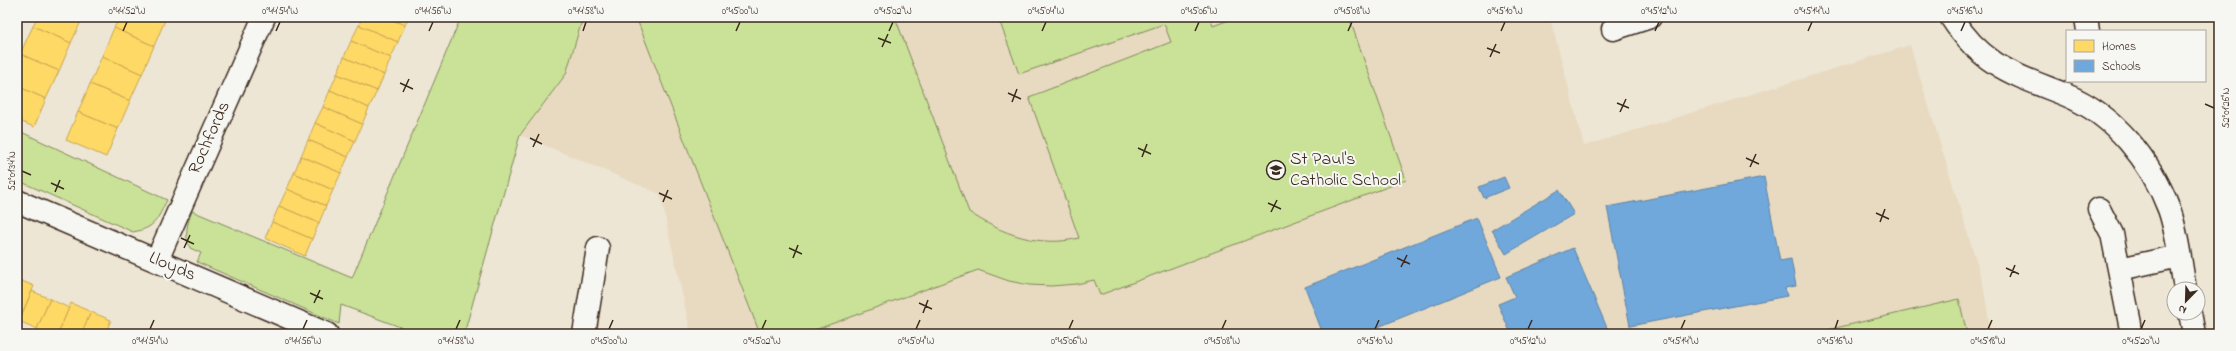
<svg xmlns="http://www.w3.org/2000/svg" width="2236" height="351" viewBox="0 0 2236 351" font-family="'Indie Flower',sans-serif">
<rect width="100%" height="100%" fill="#eee6d5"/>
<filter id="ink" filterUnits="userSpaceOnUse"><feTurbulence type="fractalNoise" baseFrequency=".025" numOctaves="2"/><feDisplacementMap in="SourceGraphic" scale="8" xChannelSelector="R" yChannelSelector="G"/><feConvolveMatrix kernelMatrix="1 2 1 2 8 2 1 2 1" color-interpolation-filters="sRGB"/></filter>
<g filter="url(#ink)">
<polygon fill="#e8dac0" points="583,17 1550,17 1584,146 1910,45 1983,283 1991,334 691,334 660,194 520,135 566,74"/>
<g fill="#c9e298" stroke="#82865b">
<path d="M 461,17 L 583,17 L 566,74 L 520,135 L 464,334 L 419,334 L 341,305 L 339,324 L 197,262 L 201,253 L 190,248 C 184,235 187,224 192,211 L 352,278 Z"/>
<path d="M 636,17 L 895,17 L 969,212 C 1001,234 1040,248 1079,238 L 1029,97 L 1171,42 L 1164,24 L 1019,74 L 998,17 L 1210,17 L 1213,26 L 1237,17 L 1349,17 L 1406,180 L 1100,295 L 1094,280 L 1077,284 L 1051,286 L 1029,285 L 1009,281 L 978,270 L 804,334 L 760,334 Z"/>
<path d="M 17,130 L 167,200 C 157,219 156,228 133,232 L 17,180 Z"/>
<polygon points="1959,299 1967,334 1828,334 1827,330"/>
</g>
<g fill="#ffd966" stroke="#c4a450">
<polygon points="37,17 83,17 71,43 33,26"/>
<polygon points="119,17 165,17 166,18 154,46 114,28"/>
<polygon points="362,17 386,17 405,25 398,42 359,25"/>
<polygon points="386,17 409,17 405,25"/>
<polygon points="359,25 398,42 391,58 351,41"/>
<polygon points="33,26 71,43 59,71 20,54"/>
<polygon points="114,28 154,46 142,74 102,56"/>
<polygon points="351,41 391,58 384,75 344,57"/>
<polygon points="20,54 59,71 46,99 17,86 17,61"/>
<polygon points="102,56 142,74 130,101 90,84"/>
<polygon points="344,57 384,75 377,91 337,74"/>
<polygon points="337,74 377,91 369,108 330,90"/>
<polygon points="90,84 130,101 118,129 78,112"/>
<polygon points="17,86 46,99 34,127 17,120"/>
<polygon points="330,90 369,108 362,124 323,107"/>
<polygon points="323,107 362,124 355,141 315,123"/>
<polygon points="78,112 118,129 106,157 66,140"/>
<polygon points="315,123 355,141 348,157 308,140"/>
<polygon points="308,140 348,157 341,173 301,156"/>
<polygon points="301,156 341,173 333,190 294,173"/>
<polygon points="294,173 333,190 326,206 287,189"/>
<polygon points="287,189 326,206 319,223 279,206"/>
<polygon points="279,206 319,223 312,239 272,222"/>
<polygon points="272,222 312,239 305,256 265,238"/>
<polygon points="17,279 34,286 21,316 17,314"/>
<polygon points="32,291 50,299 37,329 19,321"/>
<polygon points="50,299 69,308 58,334 49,334 37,329"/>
<polygon points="71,303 91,312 81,334 58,334"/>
<polygon points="91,312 111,320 105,334 81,334"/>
</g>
<g fill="#6fa8dc" stroke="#5f82a3">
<polygon points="1504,177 1509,188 1484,198 1479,187"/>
<polygon points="1764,177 1780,261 1791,259 1796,286 1785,288 1787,296 1630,326 1607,207"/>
<polygon points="1559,190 1574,214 1506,254 1492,230"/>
<polygon points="1477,218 1501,277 1361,334 1323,334 1305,287"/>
<polygon points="1573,248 1608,330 1604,332 1603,329 1591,334 1511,334 1498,304 1515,297 1506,277"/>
</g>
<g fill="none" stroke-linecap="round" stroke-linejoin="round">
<g stroke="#3b2a1e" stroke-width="25">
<g id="street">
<path d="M 1951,17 C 1983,67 2014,74 2066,95 C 2115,115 2151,161 2169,209 C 2177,231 2181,265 2185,289"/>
<polyline points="2086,17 2088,31"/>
<polyline points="1613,29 1650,17"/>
<polyline points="17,201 327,334"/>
<polyline points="2099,209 2112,234 2130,324"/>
<polyline points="157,260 264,17"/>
<polyline points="2120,269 2179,256"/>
<polyline points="2190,313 2194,334"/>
<polyline points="584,334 598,248"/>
</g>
</g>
<use href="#street" stroke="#f6f6f2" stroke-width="22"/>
</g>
</g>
<path fill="none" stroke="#3b2a1e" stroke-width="1.5" d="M 123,31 L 127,22M 276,31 L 280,22M 429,31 L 433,22M 583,31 L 586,22M 736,31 L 740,22M 889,31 L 893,22M 1042,31 L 1046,22M 1195,31 L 1199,22M 1348,31 L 1352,22M 1501,31 L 1505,22M 1655,31 L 1659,22M 1808,31 L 1812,22M 1961,31 L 1965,22M 878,38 L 891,43M 882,47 L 888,34M 1487,48 L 1500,53M 1490,57 L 1496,44M 400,83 L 413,89M 403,92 L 409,79M 1008,93 L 1021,99M 1012,102 L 1017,89M 1617,103 L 1629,108M 2205,104 L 2214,108M 1620,112 L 1626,99M 530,138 L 542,144M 533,147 L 539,134M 1138,148 L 1151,154M 1142,157 L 1147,144M 1746,158 L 1759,164M 1750,167 L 1756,154M 22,171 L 31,175M 51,183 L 64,189M 55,192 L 60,180M 659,193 L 672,199M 663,202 L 668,190M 1268,203 L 1281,209M 1271,212 L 1277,200M 1876,213 L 1889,219M 1880,222 L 1885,209M 181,238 L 194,244M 184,248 L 190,235M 789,248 L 802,254M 793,258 L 798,245M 1397,258 L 1410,264M 1401,267 L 1407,255M 2006,268 L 2019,274M 2010,277 L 2015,265M 310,293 L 323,299M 314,303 L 320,290M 919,303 L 932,309M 923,313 L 928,300M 150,329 L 154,320M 303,329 L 307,320M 456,329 L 460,320M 609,329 L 613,320M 762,329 L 766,320M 916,329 L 920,320M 1069,329 L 1073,320M 1222,329 L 1226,320M 1375,329 L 1379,320M 1528,329 L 1532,320M 1681,329 L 1685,320M 1835,329 L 1838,320M 1988,329 L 1992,320M 2141,329 L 2145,320"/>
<defs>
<g id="school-ring" transform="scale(1)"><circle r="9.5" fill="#f6f6f2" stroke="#3b2a1e" stroke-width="1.5"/><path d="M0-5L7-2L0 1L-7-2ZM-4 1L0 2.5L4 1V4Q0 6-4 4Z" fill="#3b2a1e"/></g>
</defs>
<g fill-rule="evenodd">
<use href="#school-ring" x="1276" y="170"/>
</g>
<g text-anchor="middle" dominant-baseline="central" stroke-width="4" stroke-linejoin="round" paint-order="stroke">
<g font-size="18" fill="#3b2a1e" stroke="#f6f6f2">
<text transform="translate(210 138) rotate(-66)">Rochfords</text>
<text transform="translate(172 267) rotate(23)">Lloyds</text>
</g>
<g font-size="18" fill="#3b2a1e" stroke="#f6f6f2" text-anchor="start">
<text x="1290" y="160">St Paul's<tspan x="1290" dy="21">Catholic School</tspan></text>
</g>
</g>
<rect width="2236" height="351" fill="none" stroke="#f6f6f2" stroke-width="44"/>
<rect x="2066" y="30" width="140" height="52" fill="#f6f6f2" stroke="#aba49d"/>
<rect x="2074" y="40" width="20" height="12" fill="#ffd966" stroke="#aba49d"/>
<text x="2102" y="50" font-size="12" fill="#3b2a1e">Homes</text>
<rect x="2074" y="60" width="20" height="12" fill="#6fa8dc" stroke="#aba49d"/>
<text x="2102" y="70" font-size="12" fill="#3b2a1e">Schools</text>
<g transform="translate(2186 301) rotate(203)"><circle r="19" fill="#f6f6f2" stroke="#aba49d"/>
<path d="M0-3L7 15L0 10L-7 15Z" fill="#3b2a1e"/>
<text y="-6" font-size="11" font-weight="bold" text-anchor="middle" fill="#3b2a1e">N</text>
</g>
<rect x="22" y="22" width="2192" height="307" fill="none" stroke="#3b2a1e" stroke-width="1.5"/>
<g font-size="10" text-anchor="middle" fill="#3b2a1e">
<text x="127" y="14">0°44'52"W</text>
<text x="280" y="14">0°44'54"W</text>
<text x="433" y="14">0°44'56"W</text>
<text x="586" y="14">0°44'58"W</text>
<text x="740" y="14">0°45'00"W</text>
<text x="893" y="14">0°45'02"W</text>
<text x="1046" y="14">0°45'04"W</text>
<text x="1199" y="14">0°45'06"W</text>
<text x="1352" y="14">0°45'08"W</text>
<text x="1505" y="14">0°45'10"W</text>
<text x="1659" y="14">0°45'12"W</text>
<text x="1812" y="14">0°45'14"W</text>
<text x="1965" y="14">0°45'16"W</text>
<text transform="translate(2225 108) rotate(-90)" y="4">52°01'26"N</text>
<text transform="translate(11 171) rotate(-90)" y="4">52°01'34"N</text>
<text x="150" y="344">0°44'54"W</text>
<text x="303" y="344">0°44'56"W</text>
<text x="456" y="344">0°44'58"W</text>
<text x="609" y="344">0°45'00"W</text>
<text x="762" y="344">0°45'02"W</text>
<text x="916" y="344">0°45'04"W</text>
<text x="1069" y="344">0°45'06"W</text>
<text x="1222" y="344">0°45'08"W</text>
<text x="1375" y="344">0°45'10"W</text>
<text x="1528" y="344">0°45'12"W</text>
<text x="1681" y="344">0°45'14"W</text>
<text x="1835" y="344">0°45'16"W</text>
<text x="1988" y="344">0°45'18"W</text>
<text x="2141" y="344">0°45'20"W</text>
</g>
</svg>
